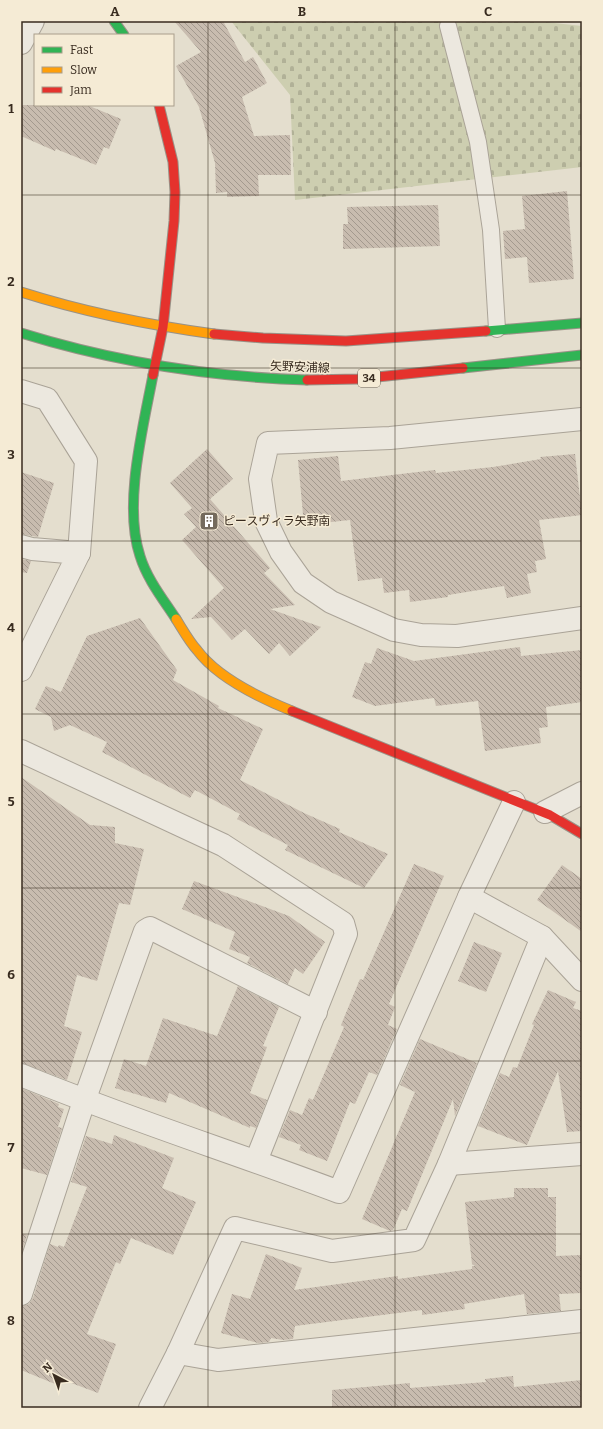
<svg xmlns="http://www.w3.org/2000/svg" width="603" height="1429" viewBox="0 0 603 1429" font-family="Bitter,'Noto Sans JP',serif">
<defs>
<pattern id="cemetery-stones" width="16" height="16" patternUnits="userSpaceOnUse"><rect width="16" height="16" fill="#cdceb0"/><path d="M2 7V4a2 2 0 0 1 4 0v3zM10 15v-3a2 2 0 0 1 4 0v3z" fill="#b1b197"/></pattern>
<pattern id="building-back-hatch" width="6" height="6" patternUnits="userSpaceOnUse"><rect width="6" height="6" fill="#c8bcaf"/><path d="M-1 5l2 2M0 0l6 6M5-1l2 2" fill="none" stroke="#a3998e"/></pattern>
</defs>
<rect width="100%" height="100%" fill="#e4dece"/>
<polygon fill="url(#cemetery-stones)" points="231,21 536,21 582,26 582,167 295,200 290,95"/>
<g fill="url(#building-back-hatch)">
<polygon points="174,21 223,21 245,62 253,57 267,83 242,97 254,136 290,135 291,175 258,175 259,196 227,197 227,192 216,193 215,163 199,107 176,66 201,52"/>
<polygon points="21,105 87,105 121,119 109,149 104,147 96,165 56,149 55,151 21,136"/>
<polygon points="567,191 574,279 529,283 527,257 505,259 503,231 525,229 522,196"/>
<polygon points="438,205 440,246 343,249 343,224 348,224 347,207"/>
<polygon points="207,449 233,479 210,499 270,568 264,573 295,605 270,609 321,627 290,656 279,643 269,654 245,629 232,640 211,617 191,619 224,588 182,540 196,527 184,514 192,508 170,483"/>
<polygon points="575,454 582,515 539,520 546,559 535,561 537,572 527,574 531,593 507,598 504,586 448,595 448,597 410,602 409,590 384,593 382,578 358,581 350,520 304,525 298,460 338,456 341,481 435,470 436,473 493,467 541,459 540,457"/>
<polygon points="21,472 54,483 38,537 21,534"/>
<polygon points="21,559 31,561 27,573 21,572"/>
<polygon points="140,618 177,670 173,680 219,706 218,708 263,729 240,780 304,813 340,829 339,832 388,854 364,888 285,850 288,845 237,819 240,814 195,790 190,798 102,752 107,742 70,725 54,731 51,717 35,709 46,686 61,692 87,636"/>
<polygon points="520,647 521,656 582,650 582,702 546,707 548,727 539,728 541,743 485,751 478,701 436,706 434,698 375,706 352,697 365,662 371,664 377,648 414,661"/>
<polygon points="21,777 90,825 115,827 115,843 144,849 130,905 119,903 97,981 77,975 64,1026 82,1032 67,1080 21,1063"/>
<polygon points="414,864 444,876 389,1004 395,1007 388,1025 397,1029 377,1075 369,1072 355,1104 350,1102 327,1161 299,1150 301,1145 279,1137 290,1110 302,1115 309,1098 313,1100 344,1027 341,1025 360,979 363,980"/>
<polygon points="562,865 582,879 582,932 537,900"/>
<polygon points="194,881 289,916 325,942 303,974 295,968 288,984 247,963 250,957 229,949 235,932 182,909"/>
<polygon points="474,942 502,953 486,992 458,981"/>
<polygon points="238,986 279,1007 263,1046 267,1047 250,1093 267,1100 256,1128 250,1126 250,1128 169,1093 166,1103 115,1088 124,1059 146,1066 163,1018 217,1036"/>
<polygon points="548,990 576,1002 573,1008 582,1011 582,1131 567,1132 558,1071 527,1145 478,1126 500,1073 509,1077 513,1067 517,1068 534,1025 532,1024"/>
<polygon points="420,1039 477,1063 455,1116 453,1099 407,1211 402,1209 393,1230 390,1231 362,1219 415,1092 400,1085"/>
<polygon points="21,1088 59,1104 58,1107 64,1109 58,1127 62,1128 47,1175 21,1168"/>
<polygon points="114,1135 174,1158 162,1188 196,1202 173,1255 131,1238 120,1264 116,1262 87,1334 116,1344 98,1393 58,1378 55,1384 21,1370 21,1306 29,1304 33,1298 50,1244 58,1247 59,1245 64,1247 87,1187 71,1182 86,1136 112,1144"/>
<polygon points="514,1188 548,1188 548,1197 556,1197 556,1256 582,1255 582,1293 559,1294 561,1311 527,1314 524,1294 464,1304 465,1309 422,1315 422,1310 295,1326 293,1339 283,1340 271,1338 269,1342 258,1343 221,1333 232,1294 250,1299 266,1254 302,1268 294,1290 398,1276 398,1279 472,1269 472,1266 475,1266 472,1264 465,1202 514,1197"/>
<polygon points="21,1233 27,1235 21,1254"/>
<polygon points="513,1376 514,1387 582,1380 582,1408 332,1408 332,1390 410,1383 410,1388 486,1382 485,1379"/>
</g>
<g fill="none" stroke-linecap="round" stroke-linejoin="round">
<g stroke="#aaa397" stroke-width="18">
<polyline id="lane" points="448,26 478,142 491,230 497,329"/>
</g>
<g stroke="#aaa397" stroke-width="24">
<g id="street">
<polyline points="21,43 33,21"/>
<polyline points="21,391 47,399 86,461 79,553"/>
<polyline points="582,419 390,438 268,443 260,479 266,521 281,552 303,583 331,602 394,630 421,635 457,636 582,618"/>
<polyline points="21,546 32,549 79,553 21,670"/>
<polyline points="21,751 223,845 343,923 346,934 256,1161"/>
<polyline points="545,812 582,793"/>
<polyline points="469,897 542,937 582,980"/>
<path d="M 21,1075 C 125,1118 233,1152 339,1192 L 469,897 L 514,802"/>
<polyline points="449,1164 582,1154"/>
<polyline points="21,1294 84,1101 145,931 150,928 316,1012"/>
<polyline points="178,1353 218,1360 582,1321"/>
<polyline points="150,1408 178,1353 235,1228 332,1251 414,1240 449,1164 542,937"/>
</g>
</g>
<g stroke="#999287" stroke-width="11">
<g id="fast">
<polyline points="114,21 124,35"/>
<polyline points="486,331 582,323"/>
<path d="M 21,333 C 115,362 209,377 307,380"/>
<polyline points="463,368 582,355"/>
<path d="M 153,375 C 143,428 123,505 140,556 C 147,579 163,599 176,619"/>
</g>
</g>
<g stroke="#999287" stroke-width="11">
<g id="slow">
<path d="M 21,292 C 84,312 148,325 214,334"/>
<path d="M 176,619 C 183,630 189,641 197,650 C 217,677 260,698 292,711"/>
</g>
</g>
<g stroke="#999287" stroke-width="11">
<g id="jam">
<polyline points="214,334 263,338 346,341 486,331"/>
<polyline points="153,375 163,327 174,221 175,192 173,162 159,105"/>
<polyline points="307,380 358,379 463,368"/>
<polyline points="292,711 550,815 582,834"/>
</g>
</g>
<use href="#lane" stroke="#ece8df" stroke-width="16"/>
<use href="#street" stroke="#ece8df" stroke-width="22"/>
<use href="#fast" stroke="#30b455" stroke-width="9"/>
<use href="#slow" stroke="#ff9f0a" stroke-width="9"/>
<use href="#jam" stroke="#e5322d" stroke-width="9"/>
</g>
<path fill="none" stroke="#382b1f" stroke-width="1" stroke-opacity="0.55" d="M 208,21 L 208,1408M 395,21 L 395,1408M 21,195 L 582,195M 21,368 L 582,368M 21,541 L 582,541M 21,714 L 582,714M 21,888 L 582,888M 21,1061 L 582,1061M 21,1234 L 582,1234"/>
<defs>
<g id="building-square" transform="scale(1)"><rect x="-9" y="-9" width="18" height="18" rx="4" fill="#746a5c" stroke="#f5ebd5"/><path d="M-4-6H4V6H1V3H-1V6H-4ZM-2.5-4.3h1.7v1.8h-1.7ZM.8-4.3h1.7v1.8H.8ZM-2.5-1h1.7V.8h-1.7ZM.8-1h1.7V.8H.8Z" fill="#fff"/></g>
</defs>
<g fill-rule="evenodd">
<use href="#building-square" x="209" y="521"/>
</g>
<g text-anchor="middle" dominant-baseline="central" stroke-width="3" stroke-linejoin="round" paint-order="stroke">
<rect fill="#f5ebd5" stroke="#716556" stroke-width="1" x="358" y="369" width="22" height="18" rx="3"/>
<g font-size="11" font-weight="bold" fill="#382b1f">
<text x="369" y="378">34</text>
</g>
<g font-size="12" fill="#382b1f" stroke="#f5ebd5">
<text transform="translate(300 367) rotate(2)">矢野安浦線</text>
</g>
<g font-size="12" fill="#382b1f" stroke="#f5ebd5" text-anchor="start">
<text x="223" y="521">ピースヴィラ矢野南</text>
</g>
</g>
<rect width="603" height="1429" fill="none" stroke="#f5ebd5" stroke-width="44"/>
<rect x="34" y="34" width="140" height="72" fill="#f5ebd5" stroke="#a99e8c"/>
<rect x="42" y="47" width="20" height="6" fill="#30b455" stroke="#a99e8c"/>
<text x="70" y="54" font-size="12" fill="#382b1f">Fast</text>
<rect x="42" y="67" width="20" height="6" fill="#ff9f0a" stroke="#a99e8c"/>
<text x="70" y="74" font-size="12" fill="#382b1f">Slow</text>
<rect x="42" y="87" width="20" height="6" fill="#e5322d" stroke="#a99e8c"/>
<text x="70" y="94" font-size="12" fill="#382b1f">Jam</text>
<g transform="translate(54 1375) rotate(319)" stroke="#f5ebd5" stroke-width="3" paint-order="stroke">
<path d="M0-3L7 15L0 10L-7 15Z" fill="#382b1f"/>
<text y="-6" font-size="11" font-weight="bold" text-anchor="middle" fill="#382b1f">N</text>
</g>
<rect x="22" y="22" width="559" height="1385" fill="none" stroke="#382b1f" stroke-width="1.5"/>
<g font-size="13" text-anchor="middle" font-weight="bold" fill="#382b1f">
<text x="115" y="16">A</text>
<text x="302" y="16">B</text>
<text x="488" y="16">C</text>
<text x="11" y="113">1</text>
<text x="11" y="286">2</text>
<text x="11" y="459">3</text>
<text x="11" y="632">4</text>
<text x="11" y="806">5</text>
<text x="11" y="979">6</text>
<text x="11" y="1152">7</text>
<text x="11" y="1325">8</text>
</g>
</svg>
